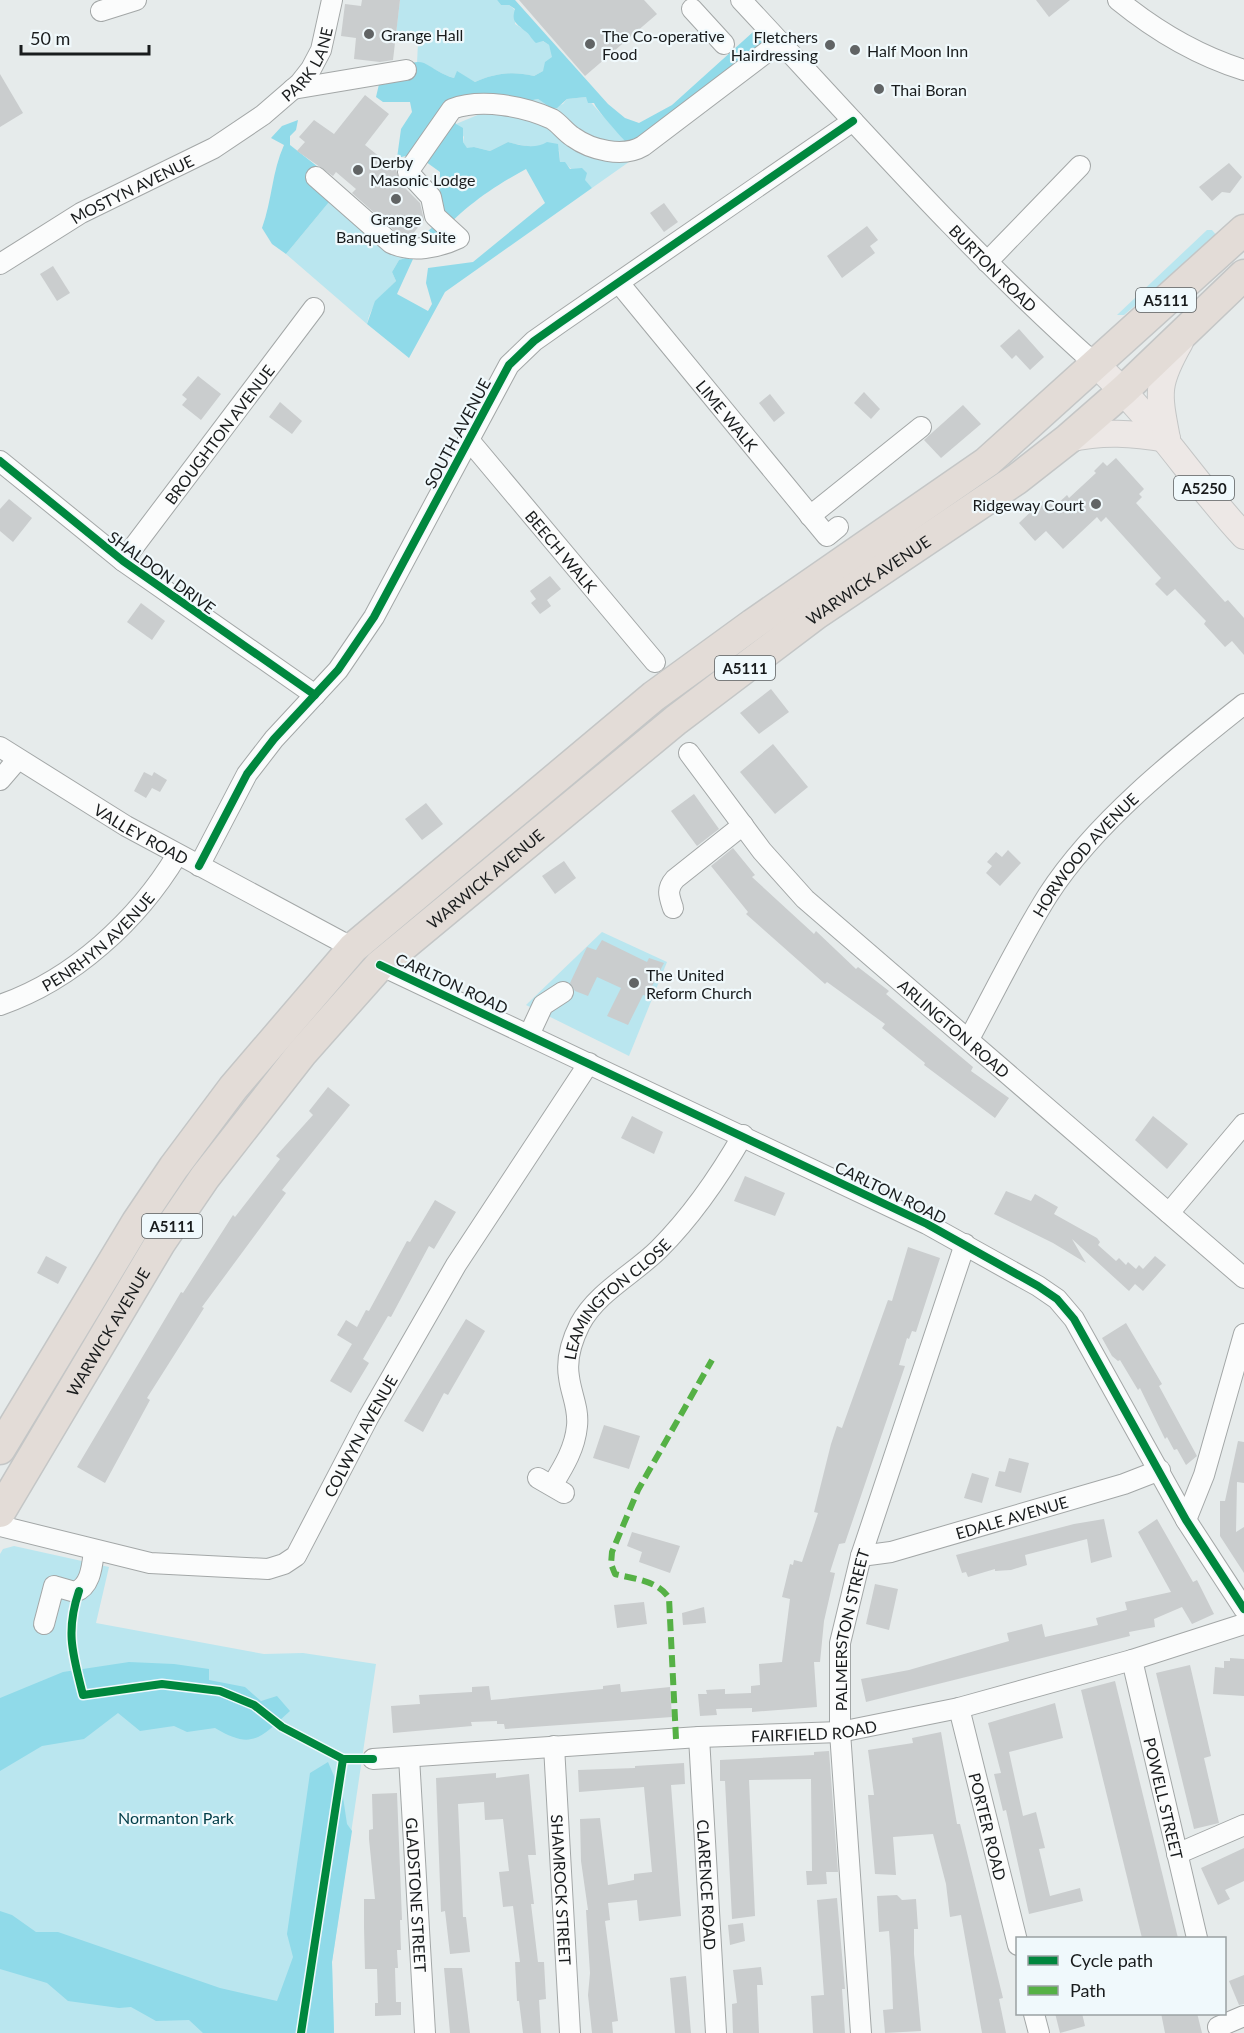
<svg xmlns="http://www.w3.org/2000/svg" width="1244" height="2033" viewBox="0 0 1244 2033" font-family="Lato,sans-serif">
<rect width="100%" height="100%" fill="#e6ebeb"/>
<g fill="#bae6ef">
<path d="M 400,0 L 497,0 L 501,5 L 509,5 L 515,10 L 515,24 L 549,45 L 553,57 L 543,71 L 534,76 C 512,71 496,73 475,82 L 457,72 L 454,78 C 441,75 428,63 417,63 L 418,43 L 395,41 Z"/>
<polygon points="586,97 626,142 603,143 523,102 538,99 551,108 563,104 567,99"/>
<path d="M 480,114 L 516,115 L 636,157 L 592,188 L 568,166 L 560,162 L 559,150 C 542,147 525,147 508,142 L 490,151 L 474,147 L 467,149 L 463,142 L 464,137 L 456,124 Z"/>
<path d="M 329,202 L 373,239 L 409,257 L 399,260 L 392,272 L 396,281 C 383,293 370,306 367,324 L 286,254 Z"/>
<polygon points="1207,230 1212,230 1217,236 1124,315 1117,315"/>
<polygon points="602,932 667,962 629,1056 526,1005"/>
<polygon points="14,1546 109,1567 96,1623 264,1654 303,1653 376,1664 332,1962 334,2033 0,2033 0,1554 3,1549"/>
</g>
<g fill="#90dae9">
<path d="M 497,0 L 515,0 L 608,104 L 625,118 L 639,123 L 672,105 L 753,32 L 764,44 L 639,140 L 626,142 C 620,136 596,109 594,103 L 588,103 L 586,97 L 567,99 L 557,108 L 551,108 L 538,99 L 523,102 L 465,95 L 454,118 L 456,124 L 463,128 L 463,142 L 467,148 L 474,147 L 490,151 L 508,142 C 521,146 536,149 547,142 L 558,144 L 560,162 L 565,162 L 570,169 L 582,168 L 587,173 L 585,180 L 592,188 L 445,292 L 409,358 L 367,324 L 375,301 L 396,281 L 392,272 L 399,260 L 409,257 L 413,259 L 397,294 L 428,311 L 432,304 L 426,283 L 428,268 L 473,262 L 545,203 L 526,169 C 486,191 464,208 432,241 L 423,235 L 439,222 L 440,172 L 415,154 L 397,158 L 401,129 L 412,112 L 410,102 L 383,102 L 376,97 L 380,80 C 391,73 410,58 424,63 C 434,68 442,75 454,78 L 457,71 L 475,82 C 496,73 512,71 534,76 L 543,71 L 545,62 L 552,57 L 549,45 L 543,41 L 536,43 C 531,39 530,34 525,31 C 516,23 511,22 515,9 L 509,5 L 501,5 Z"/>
<path d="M 298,120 L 296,130 L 290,136 L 290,145 L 318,167 L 311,177 L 323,197 L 329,202 L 286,254 L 272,244 L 262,228 C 272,201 272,171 284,145 L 271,138 L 282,126 Z"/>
<path d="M 129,1662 L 174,1664 L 209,1669 L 209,1680 L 245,1687 L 261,1701 L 277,1696 L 290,1711 C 261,1737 253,1751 215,1728 L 187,1732 L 174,1726 L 140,1731 L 118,1713 L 84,1739 L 42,1746 L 0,1771 L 0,1698 L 63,1672 Z"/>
<polygon points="328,1762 343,1797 347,1824 352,1831 332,1962 334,2033 203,2033 189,2020 156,2021 131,2007 119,2008 68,2001 47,1983 0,1969 0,1911 12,1915 36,1932 58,1932 220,1988 277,2001 293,1957 287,1934 310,1773"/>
</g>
<g fill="#cacdce">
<polygon points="362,0 400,0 393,60 380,62 354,59 356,38 341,36 345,4 361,6"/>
<polygon points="519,0 644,0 657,14 585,76"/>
<polygon points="1036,0 1070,0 1049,17"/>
<polygon points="0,74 23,113 0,127"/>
<polygon points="365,95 389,114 365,145 396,170 401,184 420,203 424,220 411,236 397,233 352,193 356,189 336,172 333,176 297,151 305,142 299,137 314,120 334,134"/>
<polygon points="1229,163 1242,177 1230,193 1222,192 1212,201 1199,187"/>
<polygon points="664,203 678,222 664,232 650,213"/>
<polygon points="867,226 878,240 870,246 875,253 842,278 827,256"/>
<polygon points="53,266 70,293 57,301 40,274"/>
<polygon points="1019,329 1044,357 1030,370 1016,355 1012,359 1000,346"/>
<polygon points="198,376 221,394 201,420 182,405 187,399 182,395"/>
<polygon points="864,392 880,409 871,419 854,403"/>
<polygon points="770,394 785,413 774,422 759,403"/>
<polygon points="280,402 302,421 292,434 269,417"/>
<polygon points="963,405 981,424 941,458 924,440"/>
<polygon points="1116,458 1144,489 1139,494 1142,497 1136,503 1225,602 1228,600 1244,618 1244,655 1232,641 1225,647 1204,624 1206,621 1175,589 1167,596 1155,584 1161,578 1106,517 1101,522 1097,517 1063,549 1046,531 1035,541 1019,523 1042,501 1046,505 1049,502 1054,507 1067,495 1069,498 1096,473 1094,471 1103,462 1107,466"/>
<polygon points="9,499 32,518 13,542 0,531 0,509"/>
<polygon points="550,576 561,589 547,600 551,606 540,614 531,603 536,599 530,591"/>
<polygon points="141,603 165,621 152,640 127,622"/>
<polygon points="771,689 789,712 759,734 740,713"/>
<polygon points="773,744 808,787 775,814 740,772"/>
<polygon points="144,772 152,776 154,772 167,780 160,792 152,788 146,798 134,791"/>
<polygon points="694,794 719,829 697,846 671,811"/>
<polygon points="426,803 443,824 422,840 405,819"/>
<polygon points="733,848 755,875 752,877 814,934 816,931 856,969 858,967 889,991 886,994 973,1067 971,1071 1009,1098 995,1118 924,1065 925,1063 882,1028 885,1024 827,982 825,984 746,914 748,912 711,866"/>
<polygon points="1008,850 1021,863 1000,886 986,873 992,866 987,862 996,852 1002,857"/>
<polygon points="564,861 576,878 555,894 542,876"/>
<polygon points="602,940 647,962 649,958 664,963 647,996 643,995 628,1025 607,1016 621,988 597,977 588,996 575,991 570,983 587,947 596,950"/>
<polygon points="328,1087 350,1105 282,1190 286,1193 202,1307 204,1308 147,1398 150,1400 105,1483 77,1467 181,1292 183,1293 233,1215 235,1217 280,1159 276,1156 313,1115 309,1111"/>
<polygon points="632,1116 663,1132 654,1154 621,1138"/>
<polygon points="1153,1116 1188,1144 1167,1169 1135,1140"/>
<polygon points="745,1176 785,1193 775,1216 734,1201"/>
<polygon points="1006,1191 1031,1201 1035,1194 1058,1207 1054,1214 1097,1238 1100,1242 1098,1245 1116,1261 1119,1258 1126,1265 1128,1262 1136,1269 1139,1265 1143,1269 1155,1256 1166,1265 1143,1291 1135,1284 1129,1291 1072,1239 1086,1263 1053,1243 994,1214"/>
<polygon points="435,1200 456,1212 434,1249 429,1246 391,1317 388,1316 363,1359 369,1363 351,1393 330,1381 352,1344 337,1335 346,1320 357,1327 366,1310 369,1311 407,1241 410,1242"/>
<polygon points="908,1247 940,1258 916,1332 912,1331 909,1339 907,1338 899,1365 905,1366 845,1543 839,1544 830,1572 835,1573 824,1621 820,1662 814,1662 817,1707 752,1712 752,1708 716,1709 717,1715 700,1716 698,1694 707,1694 706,1690 725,1689 725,1694 751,1693 751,1686 760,1685 759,1664 782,1662 790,1599 782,1597 790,1564 793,1565 794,1560 802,1562 818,1513 814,1512 831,1444 837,1426 842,1428 888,1300 892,1301"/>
<polygon points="46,1256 67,1267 58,1284 37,1273"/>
<polygon points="466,1319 485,1331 448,1395 444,1393 423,1432 404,1421"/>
<polygon points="1126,1323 1162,1384 1159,1386 1197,1456 1186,1465 1177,1449 1174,1450 1167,1437 1165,1439 1140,1388 1138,1390 1120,1360 1118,1361 1112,1356 1102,1338"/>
<polygon points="604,1425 640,1436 629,1469 593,1458"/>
<polygon points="1238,1441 1244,1442 1244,1483 1237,1482 1236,1532 1244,1527 1244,1573 1220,1536 1220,1501 1225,1501"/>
<polygon points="1009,1458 1029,1463 1021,1493 995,1486 999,1471 1005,1472"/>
<polygon points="972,1473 989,1478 982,1503 964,1498"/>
<polygon points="1104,1519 1112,1557 1091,1563 1087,1539 1025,1555 1027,1565 1011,1570 995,1571 995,1569 968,1577 966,1572 962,1573 956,1555 1074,1524"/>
<polygon points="1157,1519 1193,1582 1197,1580 1214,1614 1192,1624 1182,1607 1154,1619 1155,1627 1129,1632 1130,1636 866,1702 861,1679 909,1670 1009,1641 1007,1633 1042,1624 1045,1637 1098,1625 1096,1618 1127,1610 1125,1602 1171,1592 1138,1532"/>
<polygon points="632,1532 680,1546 670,1573 639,1562 642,1552 627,1546"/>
<polygon points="875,1584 898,1589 889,1630 866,1624"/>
<polygon points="644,1602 647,1624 617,1628 614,1605"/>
<polygon points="704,1607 706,1623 683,1625 682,1613"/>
<polygon points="1230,1658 1244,1659 1244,1696 1213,1694 1215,1667 1224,1668 1224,1661 1230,1661"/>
<polygon points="1190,1665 1211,1756 1204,1758 1219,1823 1194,1829 1156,1673"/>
<polygon points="1115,1681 1178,1938 1142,1938 1081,1690"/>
<polygon points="620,1684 621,1692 670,1687 672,1717 505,1729 504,1724 497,1724 497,1721 471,1722 472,1726 393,1733 391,1706 420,1704 419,1695 472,1692 472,1687 489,1686 491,1700 603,1689 603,1686"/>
<polygon points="1055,1703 1063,1738 1009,1752 1023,1816 1036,1812 1045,1848 1039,1849 1050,1896 1080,1888 1083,1901 1029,1914 1006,1810 1003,1811 994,1774 1001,1773 988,1723"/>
<polygon points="941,1732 957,1824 960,1824 1003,1998 999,1999 1006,2033 982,2033 961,1915 950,1917 946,1884 933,1834 893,1837 896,1875 875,1874 868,1795 874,1795 868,1750 913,1743 912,1738"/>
<polygon points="829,1751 838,1872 826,1872 827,1884 807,1885 806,1871 812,1871 811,1779 749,1780 755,1916 732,1919 725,1781 720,1781 720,1760 814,1755 814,1752"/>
<polygon points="684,1763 685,1784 671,1785 681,1916 639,1921 637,1900 608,1903 610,1920 605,1921 618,2021 612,2022 613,2033 592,2033 588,1995 590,1973 586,1910 588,1910 581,1861 580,1819 600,1818 608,1885 634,1880 634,1874 652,1872 644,1787 579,1792 578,1770 635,1768 635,1766"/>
<polygon points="496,1773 496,1778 529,1774 536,1855 528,1855 534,1904 531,1904 538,1962 544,1962 546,1999 539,2000 541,2033 523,2033 519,2001 517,2001 515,1962 520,1962 513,1906 503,1907 499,1872 509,1871 503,1819 485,1820 484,1802 458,1804 463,1917 466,1917 470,1952 450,1954 445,1911 441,1912 436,1778"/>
<polygon points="397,1793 402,1920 400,1920 401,1950 397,1950 398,1968 395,1968 396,2002 401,2002 401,2015 375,2016 375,2003 378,2003 377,1969 365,1969 364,1927 364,1899 375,1899 369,1839 369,1830 373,1829 372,1794"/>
<polygon points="1244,1848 1244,1881 1225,1890 1230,1899 1218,1905 1201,1868"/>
<polygon points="897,1895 902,1900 916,1899 918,1929 914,1929 914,1954 921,2031 885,2033 883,2010 893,2009 891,1958 889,1931 879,1932 877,1896"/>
<polygon points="837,1898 845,1989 842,1989 845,2033 813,2033 811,1996 824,1995 817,1900"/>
<polygon points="743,1923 745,1941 730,1945 728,1925"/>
<polygon points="761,1967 763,1985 757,1985 759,2033 733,2033 732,2004 737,2003 733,1970"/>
<polygon points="444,1968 462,1968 470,2033 450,2033"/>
<polygon points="1244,1975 1244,2004 1239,2005 1229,1981"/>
<polygon points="686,1976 691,2033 675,2033 670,1978"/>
<polygon points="1055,2013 1082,2013 1085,2026 1060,2033"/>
<polygon points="1161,2013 1197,2013 1202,2033 1165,2033"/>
</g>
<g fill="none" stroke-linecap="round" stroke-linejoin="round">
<g stroke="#a3a7a7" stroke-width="22">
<g id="minor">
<path id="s1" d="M 741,0 C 856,123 968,251 1094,363"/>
<path d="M 1118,0 C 1156,31 1196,55 1244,70"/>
<polyline points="692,9 724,44"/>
<polyline points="101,11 136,0"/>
<polyline points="293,89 406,70"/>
<path d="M 316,177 L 391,243 C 412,253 438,248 459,238 L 435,216 L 431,197 L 408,172 L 452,109 C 481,98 524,106 552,119 C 560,124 565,132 573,137 C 591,150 623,158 643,146 L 780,42"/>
<polyline points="987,262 1080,166"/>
<path id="s2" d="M 0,264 L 81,213 L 214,148 L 263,115 L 300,83 L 311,69 L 321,50 L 332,0"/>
<path id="s3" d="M 619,283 L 827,536 L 838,527"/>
<path id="s4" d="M 468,439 L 655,662"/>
<polyline points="0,461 123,561 315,695"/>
<polyline points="810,516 921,427"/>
<path id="s5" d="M 123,561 L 314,308"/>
<path id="s6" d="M 0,747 L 126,826 L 353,948"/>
<path id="s7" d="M 689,753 L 762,851 L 805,899 L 1244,1278"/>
<polyline points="0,780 18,759"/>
<polyline points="199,866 247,774 274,739 338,670 374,617 509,365 534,341 561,322 853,121"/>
<path d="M 673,908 C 669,896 666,889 675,879 L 743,825"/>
<polyline points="380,965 927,1224 1038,1286 1057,1299 1074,1319 1186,1520 1244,1609"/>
<path id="s8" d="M 0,1005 C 73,980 138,920 177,855"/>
<polyline points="529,1035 543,1005 563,992"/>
<path id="s9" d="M 969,1039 C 995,991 1019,941 1048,895 C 1095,822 1177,757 1244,704"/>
<polyline points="1169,1213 1244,1124"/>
<polyline points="538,1478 564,1493"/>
<path id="s10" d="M 553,1484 C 564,1466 575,1448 577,1426 C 579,1408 571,1394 569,1377 C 566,1360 572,1340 580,1324 C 597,1292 634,1274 659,1249 C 692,1216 720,1175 743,1135"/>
<polyline points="1186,1520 1204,1475 1244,1334"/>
<path id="s11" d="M 0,1526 L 150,1563 L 268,1569 L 284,1564 L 296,1556 L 368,1418 L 456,1265 L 589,1063"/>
<path id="s12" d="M 861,1556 L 891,1552 L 1124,1484 L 1160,1470"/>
<path d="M 44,1624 L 54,1586 L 75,1592 C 91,1586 92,1566 94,1551"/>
<path id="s13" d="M 1132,1660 L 1197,1938"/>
<path id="s14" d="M 959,1708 L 1018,1945"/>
<path id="s15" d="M 699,1737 L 716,2033"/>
<path id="s16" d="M 554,1746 L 570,2033"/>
<path id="s17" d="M 409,1757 L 425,2033"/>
<path id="s18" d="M 373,1759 L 699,1737 L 840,1732 L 959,1708 L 1132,1660 L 1244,1624"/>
<polyline points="1177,1854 1244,1825"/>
<polyline points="1034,2014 1039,2033"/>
<polyline points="1218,2027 1244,2016"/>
<path id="s19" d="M 861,2033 L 840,1732 L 840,1643 L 861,1556 L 965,1244"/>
</g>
</g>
<g stroke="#c4c6c6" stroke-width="28">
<g id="major">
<path d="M 1094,363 C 1153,416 1191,479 1244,536"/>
<path d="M 1068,439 C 1102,431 1133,433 1167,439"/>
<path d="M 1167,439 C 1158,392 1156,384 1180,342"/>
</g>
</g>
<g stroke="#c4c6c6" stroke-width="33">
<g id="highway">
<polyline points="0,1449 137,1222 174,1167 233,1088 353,948 654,696 753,624 987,462 1244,230"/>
<path id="s20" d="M 0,1512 L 160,1243 L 205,1177 L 302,1053 L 380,965 L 676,720 L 816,614 L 1017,479 L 1068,439 L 1124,390 L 1244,275"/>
</g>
</g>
<use href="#minor" stroke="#fbfcfc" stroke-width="20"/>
<use href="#major" stroke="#ede8e6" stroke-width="26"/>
<use href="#highway" stroke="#e3dcd7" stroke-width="30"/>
<path stroke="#55b145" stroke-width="6" stroke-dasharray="12 6" stroke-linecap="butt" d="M 676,1739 L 669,1598 C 657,1580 634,1579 615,1574 L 611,1564 L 612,1552 L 638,1490 L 712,1360"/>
<g stroke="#f0f9fc" stroke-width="11">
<g id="cycleway">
<polyline points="0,461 123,561 315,695"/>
<polyline points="199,866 247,774 274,739 338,670 374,617 509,365 534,341 561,322 853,121"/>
<polyline points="380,965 927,1224 1038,1286 1057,1299 1074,1319 1186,1520 1244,1609"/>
<path d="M 79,1591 C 65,1632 73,1655 83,1695 L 162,1684 L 220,1691 L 254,1705 L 282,1727 L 343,1759 L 373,1759"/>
<polyline points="301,2033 343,1759"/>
</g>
</g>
<use href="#cycleway" stroke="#00873e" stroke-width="8"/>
</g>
<g fill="#616465" stroke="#f0f9fc" stroke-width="2">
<circle cx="369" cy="34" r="6"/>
<circle cx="590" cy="44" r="6"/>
<circle cx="830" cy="45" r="6"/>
<circle cx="855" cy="50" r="6"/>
<circle cx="879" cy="89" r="6"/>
<circle cx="358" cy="170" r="6"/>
<circle cx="396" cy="199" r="6"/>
<circle cx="1096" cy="504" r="6"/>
<circle cx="634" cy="983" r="6"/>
</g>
<g text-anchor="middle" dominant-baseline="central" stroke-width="4.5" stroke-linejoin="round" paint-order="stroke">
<g fill="#f0f9fc" stroke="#5a5e60" stroke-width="1.5">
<rect x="1136" y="288" width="60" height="24" rx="4.5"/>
<rect x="1174" y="476" width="60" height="24" rx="4.5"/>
<rect x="715" y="656" width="60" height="24" rx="4.5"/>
<rect x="142" y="1214" width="60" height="24" rx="4.5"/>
</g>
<g font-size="15" font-weight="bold" fill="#191c1d">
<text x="1166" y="300">A5111</text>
<text x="1204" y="488">A5250</text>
<text x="745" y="668">A5111</text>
<text x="172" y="1226">A5111</text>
</g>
<g font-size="16" fill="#191c1d" stroke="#f0f9fc" text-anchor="start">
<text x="381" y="34">Grange Hall</text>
<text x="602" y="35">The Co-operative<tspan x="602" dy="18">Food</tspan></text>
<text x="818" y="36" text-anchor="end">Fletchers<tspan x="818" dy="18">Hairdressing</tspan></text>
<text x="867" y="50">Half Moon Inn</text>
<text x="891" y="89">Thai Boran</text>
<text x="370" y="161">Derby<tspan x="370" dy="18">Masonic Lodge</tspan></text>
<text x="396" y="218" text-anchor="middle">Grange<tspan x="396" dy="18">Banqueting Suite</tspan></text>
<text x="1084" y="504" text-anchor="end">Ridgeway Court</text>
<text x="646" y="974">The United<tspan x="646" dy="18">Reform Church</tspan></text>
</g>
<g font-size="16" fill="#191c1d" stroke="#f0f9fc">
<text stroke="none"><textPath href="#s2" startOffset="372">PARK LANE</textPath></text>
<text stroke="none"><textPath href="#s2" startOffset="152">MOSTYN AVENUE</textPath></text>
<text stroke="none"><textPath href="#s1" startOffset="368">BURTON ROAD</textPath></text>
<text stroke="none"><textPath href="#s3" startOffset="171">LIME WALK</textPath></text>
<text transform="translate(457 433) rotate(-62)">SOUTH AVENUE</text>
<text stroke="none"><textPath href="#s5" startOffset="159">BROUGHTON AVENUE</textPath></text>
<text stroke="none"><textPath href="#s4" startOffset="146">BEECH WALK</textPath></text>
<text transform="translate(162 572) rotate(36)">SHALDON DRIVE</text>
<text stroke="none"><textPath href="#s20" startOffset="1290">WARWICK AVENUE</textPath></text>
<text stroke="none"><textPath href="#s6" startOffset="166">VALLEY ROAD</textPath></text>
<text stroke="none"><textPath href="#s9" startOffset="219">HORWOOD AVENUE</textPath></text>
<text stroke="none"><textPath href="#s20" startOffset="804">WARWICK AVENUE</textPath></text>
<text stroke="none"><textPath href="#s8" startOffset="118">PENRHYN AVENUE</textPath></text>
<text transform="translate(452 983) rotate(25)">CARLTON ROAD</text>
<text stroke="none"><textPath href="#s7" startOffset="384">ARLINGTON ROAD</textPath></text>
<text transform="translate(891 1192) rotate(26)">CARLTON ROAD</text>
<text stroke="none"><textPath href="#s10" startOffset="210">LEAMINGTON CLOSE</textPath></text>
<text stroke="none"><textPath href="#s20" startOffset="210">WARWICK AVENUE</textPath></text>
<text stroke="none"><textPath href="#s11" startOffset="440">COLWYN AVENUE</textPath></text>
<text stroke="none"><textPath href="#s12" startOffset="156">EDALE AVENUE</textPath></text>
<text stroke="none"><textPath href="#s19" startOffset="405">PALMERSTON STREET</textPath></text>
<text stroke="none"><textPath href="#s18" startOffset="442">FAIRFIELD ROAD</textPath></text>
<text stroke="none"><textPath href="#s13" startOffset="142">POWELL STREET</textPath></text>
<text stroke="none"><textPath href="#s14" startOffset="122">PORTER ROAD</textPath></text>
<text stroke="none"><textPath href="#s15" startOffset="148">CLARENCE ROAD</textPath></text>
<text stroke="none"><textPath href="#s16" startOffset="144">SHAMROCK STREET</textPath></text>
<text stroke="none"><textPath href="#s17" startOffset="138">GLADSTONE STREET</textPath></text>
</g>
<g font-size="16" fill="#003d48" stroke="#f0f9fc">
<text x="176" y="1817">Normanton Park</text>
</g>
</g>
<rect x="1016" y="1937" width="210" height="78" fill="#f0f9fc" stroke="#9aa1a3" stroke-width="1.5"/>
<rect x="1028" y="1956" width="30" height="9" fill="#00873e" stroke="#9aa1a3" stroke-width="1.5"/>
<text x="1070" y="1967" font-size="18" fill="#191c1d">Cycle path</text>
<rect x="1028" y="1986" width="30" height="9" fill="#55b145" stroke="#9aa1a3" stroke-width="1.5"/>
<text x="1070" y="1997" font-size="18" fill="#191c1d">Path</text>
<path d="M21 45v9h128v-9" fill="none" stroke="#191c1d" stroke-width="3"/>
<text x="30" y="45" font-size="18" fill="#191c1d" stroke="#f0f9fc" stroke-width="4.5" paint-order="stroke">50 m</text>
</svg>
